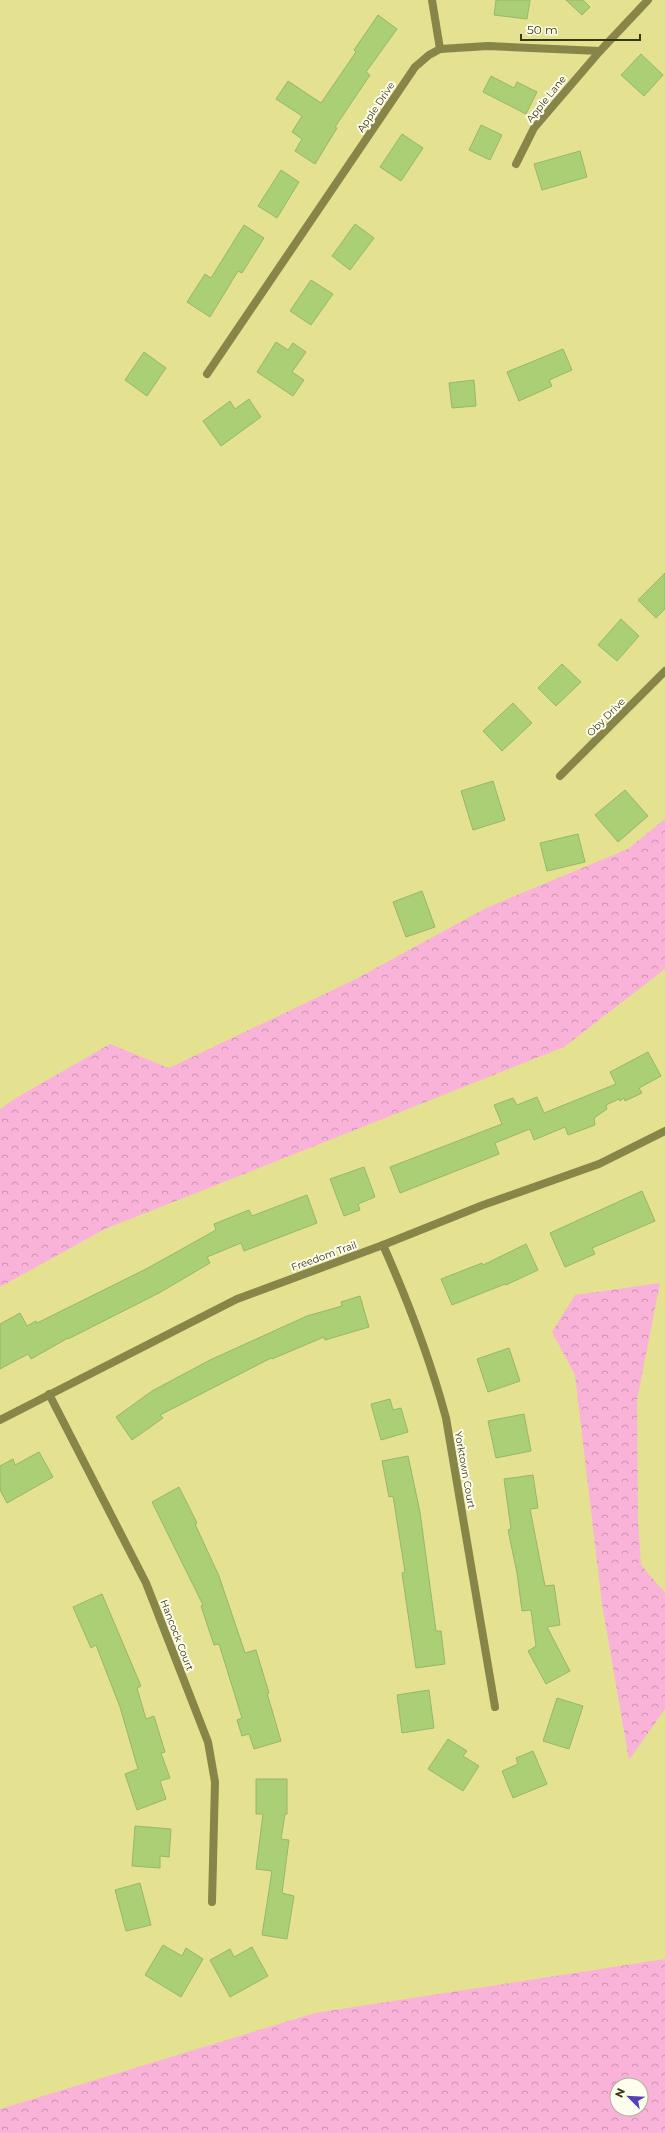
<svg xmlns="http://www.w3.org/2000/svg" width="665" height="2133" viewBox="0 0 665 2133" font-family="Montserrat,sans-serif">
<defs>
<pattern id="forest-crowns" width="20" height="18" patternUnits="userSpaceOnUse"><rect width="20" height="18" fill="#fab3d8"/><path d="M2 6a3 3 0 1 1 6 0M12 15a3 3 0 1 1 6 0" fill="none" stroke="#cb92ae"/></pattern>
</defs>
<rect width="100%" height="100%" fill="#e4e190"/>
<g fill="url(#forest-crowns)" fill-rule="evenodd">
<polygon points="665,819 665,969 564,1047 105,1229 0,1287 0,1109 16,1098 110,1044 169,1068 354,980 486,908 628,849"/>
<polygon points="660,1283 637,1400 638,1519 641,1565 665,1593 665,1709 629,1760 602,1604 575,1375 552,1332 575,1295"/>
<path d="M 665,1959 L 665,2133 L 0,2133 L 0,2109 L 315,2013 ZM 617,2085 L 641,2085 L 641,2109 L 617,2109 Z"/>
</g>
<g fill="#abcf75" stroke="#98b66e">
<polygon points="496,0 530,0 527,19 494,15"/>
<polygon points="566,0 583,0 590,7 582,15"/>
<polygon points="378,15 397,29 366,72 370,75 335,127 337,128 315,164 295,151 302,139 292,132 302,116 276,99 288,81 321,103 356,52 354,50"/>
<polygon points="641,54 663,75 644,96 621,75"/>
<polygon points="491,76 514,88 517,82 537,92 526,114 483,92"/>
<polygon points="481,125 502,135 490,160 469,150"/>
<polygon points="402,134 423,148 401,181 380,167"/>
<polygon points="580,151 587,177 542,190 534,164"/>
<polygon points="281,170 299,182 277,218 258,206"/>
<polygon points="355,224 374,238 350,270 332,256"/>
<polygon points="244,225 264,238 242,273 238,271 210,317 187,302 205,274 211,278"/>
<polygon points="311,280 333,294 311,325 290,311"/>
<polygon points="276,342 288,350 293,343 306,352 292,372 304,380 293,396 257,372"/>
<polygon points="563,349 572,370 549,380 552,386 519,401 507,372"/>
<polygon points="144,352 166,368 147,396 125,380"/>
<polygon points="474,380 476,406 452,408 449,383"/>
<polygon points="249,399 261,417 221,446 203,421 230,401 235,409"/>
<polygon points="665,573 665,609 656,618 638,600"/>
<polygon points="621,619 639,636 617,661 598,645"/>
<polygon points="562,664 581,682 556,706 538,688"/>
<polygon points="513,703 532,723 502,751 483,731"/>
<polygon points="493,781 505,820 473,830 461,791"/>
<polygon points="625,790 648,816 618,842 595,815"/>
<polygon points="578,834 585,862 547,871 540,843"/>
<polygon points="422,891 435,927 406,937 393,902"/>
<polygon points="648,1052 661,1076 639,1088 642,1093 625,1101 624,1098 620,1101 619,1099 606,1105 607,1109 594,1118 595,1125 568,1135 565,1127 534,1140 530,1129 495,1143 499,1154 400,1193 390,1167 502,1124 494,1105 513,1098 517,1105 537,1097 544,1113 616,1084 610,1072"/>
<polygon points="364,1167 375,1197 358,1204 360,1210 344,1216 330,1179"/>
<polygon points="642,1191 655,1221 592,1248 595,1254 565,1267 550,1233"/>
<polygon points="307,1195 317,1223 244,1251 241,1243 207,1257 210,1263 159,1293 68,1339 68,1338 31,1359 28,1354 0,1369 0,1324 20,1313 27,1326 36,1321 37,1323 146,1269 216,1230 214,1224 249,1210 252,1216"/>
<polygon points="526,1244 538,1270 506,1285 505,1284 452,1305 441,1279 482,1263 483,1265"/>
<polygon points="360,1296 369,1327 325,1340 324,1337 272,1359 271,1358 160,1415 163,1418 132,1440 116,1417 152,1391 210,1360 307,1316 342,1306 341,1302"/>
<polygon points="509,1348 520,1381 488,1392 477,1359"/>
<polygon points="390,1399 393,1410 401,1408 408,1432 381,1440 371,1404"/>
<polygon points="524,1414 531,1451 496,1458 488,1421"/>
<polygon points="39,1452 53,1477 7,1503 0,1490 0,1466 13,1459 15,1465"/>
<polygon points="408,1456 420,1512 436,1631 441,1631 445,1664 416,1668 402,1573 405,1572 393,1496 389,1497 382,1461"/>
<polygon points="533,1475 538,1508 530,1509 545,1586 554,1585 560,1625 547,1627 570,1671 546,1684 528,1651 536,1646 531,1610 522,1611 517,1573 508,1530 511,1529 504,1479"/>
<polygon points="179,1487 197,1523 195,1524 219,1576 245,1653 256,1650 269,1693 267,1693 281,1741 254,1749 249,1734 242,1736 237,1720 242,1718 219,1644 214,1645 201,1606 203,1605 152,1502"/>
<polygon points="102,1594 141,1686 137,1688 146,1719 154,1716 165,1752 161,1753 170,1778 160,1781 166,1799 137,1810 125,1774 138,1769 120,1707 96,1645 91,1648 73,1607"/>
<polygon points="429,1690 434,1728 402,1733 397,1695"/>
<polygon points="557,1698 583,1706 569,1749 543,1741"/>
<polygon points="448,1739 467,1751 463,1756 479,1766 463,1791 428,1769"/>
<polygon points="533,1751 547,1784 513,1798 502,1771 518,1764 516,1758"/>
<polygon points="256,1779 287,1779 287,1814 285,1814 281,1839 289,1840 282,1893 294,1896 287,1939 262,1935 272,1871 256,1869 263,1814 256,1814"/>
<polygon points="135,1826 171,1829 169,1857 160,1856 160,1868 132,1866"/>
<polygon points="140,1883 151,1925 126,1931 115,1890"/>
<polygon points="163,1945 182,1956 186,1948 203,1959 181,1997 145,1975"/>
<polygon points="252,1947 268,1976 230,1997 210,1960 230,1949 234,1957"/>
</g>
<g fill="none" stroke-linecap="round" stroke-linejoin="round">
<g stroke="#878548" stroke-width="8">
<polyline points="432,0 440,49"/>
<polyline points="516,164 534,128 600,51"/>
<polyline points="207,374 415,67 429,55 440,49 488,46 600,51 648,0"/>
<polyline points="560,776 665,671"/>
<path d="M 383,1245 C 408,1301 430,1359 446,1418 L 495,1707"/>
<polyline points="49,1394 146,1583 208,1742 215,1782 212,1902"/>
<polyline points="0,1420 237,1299 383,1245 483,1205 599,1164 665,1131"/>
</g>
</g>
<g text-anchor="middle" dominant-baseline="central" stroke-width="4" stroke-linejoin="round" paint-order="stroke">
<g font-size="10" fill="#383715" stroke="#fefeef">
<text transform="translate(546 99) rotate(-51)">Apple Lane</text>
<text transform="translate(376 107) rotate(-56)">Apple Drive</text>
<text transform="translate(606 717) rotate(-45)">Oby Drive</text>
<text transform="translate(324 1256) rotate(-20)">Freedom Trail</text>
<text transform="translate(465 1470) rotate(80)">Yorktown Court</text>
<text transform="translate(177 1635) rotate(69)">Hancock Court</text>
</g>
</g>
<g transform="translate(629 2097) rotate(294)"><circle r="19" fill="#fefeef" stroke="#afae98"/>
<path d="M0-3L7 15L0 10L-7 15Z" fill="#583fb7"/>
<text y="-6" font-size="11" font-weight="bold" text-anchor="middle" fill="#383715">N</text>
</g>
<path d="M521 34v6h119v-6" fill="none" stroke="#383715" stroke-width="2"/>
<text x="527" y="34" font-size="12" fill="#383715" stroke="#fefeef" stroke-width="3" paint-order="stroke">50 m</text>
</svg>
